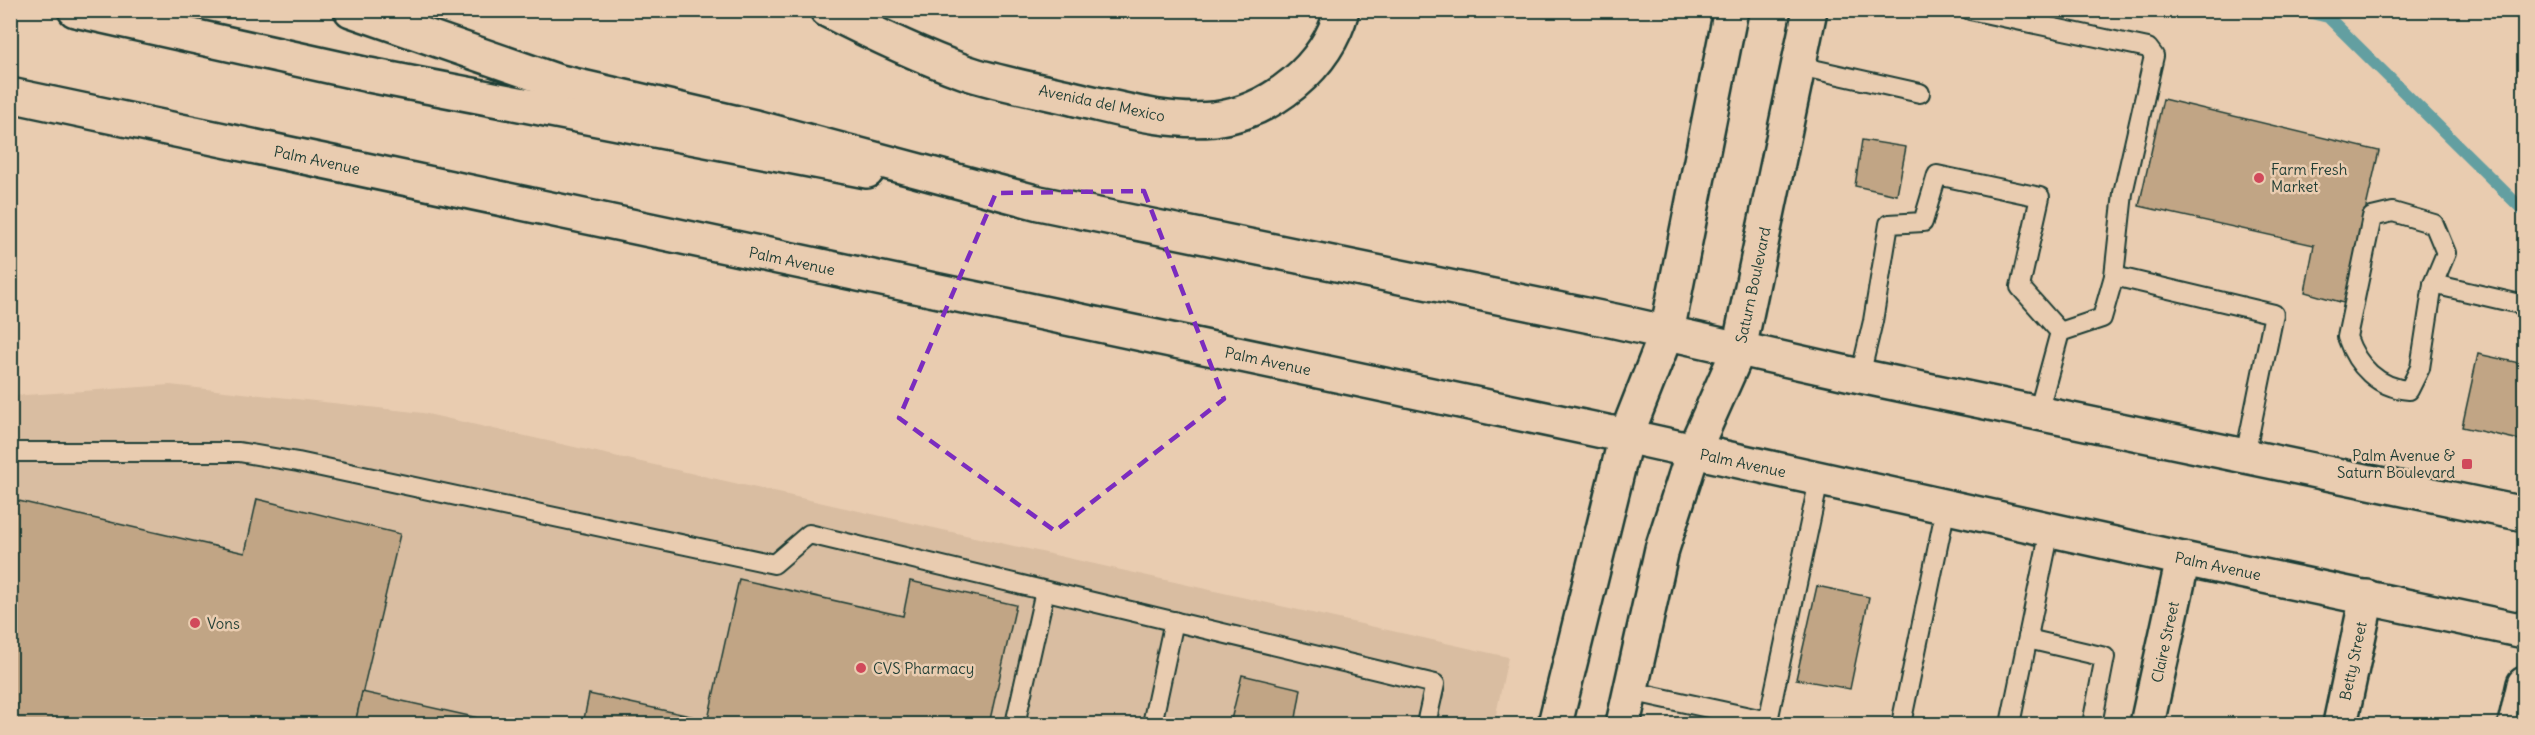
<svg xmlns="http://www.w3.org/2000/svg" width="2535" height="735" viewBox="0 0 2535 735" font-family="Delius,sans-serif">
<rect width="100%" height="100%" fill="#e9ccb0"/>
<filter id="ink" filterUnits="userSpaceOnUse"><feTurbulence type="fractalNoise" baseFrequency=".0167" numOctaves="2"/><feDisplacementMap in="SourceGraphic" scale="12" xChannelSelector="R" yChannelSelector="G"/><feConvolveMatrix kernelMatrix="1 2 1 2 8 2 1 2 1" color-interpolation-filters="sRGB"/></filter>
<g filter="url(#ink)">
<polygon fill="#d9bda1" points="170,385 423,413 1508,657 1494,724 11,724 11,396"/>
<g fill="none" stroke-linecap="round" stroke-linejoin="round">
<polyline stroke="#639fa1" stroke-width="12" points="2298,10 2328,17 2524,211"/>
</g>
<g fill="#c1a585" stroke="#1f3d34" stroke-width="1.5">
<polygon points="2163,99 2379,151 2344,303 2305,292 2314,245 2139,206"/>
<polygon points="1862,140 1906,147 1897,195 1855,186"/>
<polygon points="2478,354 2524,364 2524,441 2462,427"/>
<polygon points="10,499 245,553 257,499 400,534 355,724 10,724"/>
<polygon points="739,579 903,616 910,581 1016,605 989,724 707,724"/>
<polygon points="1817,586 1869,597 1850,689 1796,679"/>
<polygon points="1242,675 1301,689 1295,724 1230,724"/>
<polygon points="362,692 505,724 355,724"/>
<polygon points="589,694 704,719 708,720 706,724 583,724"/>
</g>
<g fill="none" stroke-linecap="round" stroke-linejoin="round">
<g stroke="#1f3d34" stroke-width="22">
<g id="lane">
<polyline points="1970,10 2148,48 2154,56 2123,193 2114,276"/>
<polyline points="1799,66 1920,93"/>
<path d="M 2393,212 L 2434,224 L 2446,253 L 2433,284 L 2420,368 L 2409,390 C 2378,388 2357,366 2347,337 L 2372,217 Z"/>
<polyline points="2433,284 2524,305"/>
<polyline points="1860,376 1873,321 1889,224 1923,222 1937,175 2040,197 2020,287 2060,332"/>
<polyline points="2038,413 2060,332 2102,318 2114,276 2274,314 2245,456"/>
<polyline points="10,452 239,452 298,462 774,564 809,534 1435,684 1426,724"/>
<polyline points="2028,639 2105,657 2092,724"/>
<polyline points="1630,691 1768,721 1819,480"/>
<polyline points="1015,724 1045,591"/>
<polyline points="1152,724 1174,621"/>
<polyline points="1901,724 1946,507"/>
<polyline points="2010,724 2050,530"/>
</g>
</g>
<g stroke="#1f3d34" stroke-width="38">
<g id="street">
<path d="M 827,10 C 872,33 918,55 965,72 C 1003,85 1045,91 1084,101 C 1127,111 1169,123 1214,119 C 1271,112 1327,67 1342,10"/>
<polyline points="1555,724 1626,436"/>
<polyline points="1623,724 1662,549 1693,452"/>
<polyline points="2147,724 2183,559"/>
<polyline points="2340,724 2367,597"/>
<polyline points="2515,724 2524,684"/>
</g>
</g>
<g stroke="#1f3d34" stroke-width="38">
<g id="secondary">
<polyline points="1626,436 1667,332 1731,10"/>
<polyline points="1693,452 1739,349 1810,10"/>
</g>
</g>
<g stroke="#1f3d34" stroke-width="38">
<polyline id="primary" points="75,10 369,75 867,171"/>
</g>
<g stroke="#1f3d34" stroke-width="38">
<g id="highway">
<polyline points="351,10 556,81 755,127 1039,203 1615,321 1860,376 2524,514"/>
<polyline points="10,95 1626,436 2183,559 2524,631"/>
</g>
</g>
<use href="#lane" stroke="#e9ccb0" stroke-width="18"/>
<use href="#street" stroke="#e9ccb0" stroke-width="33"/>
<use href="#secondary" stroke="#e9ccb0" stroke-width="33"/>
<use href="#primary" stroke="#e9ccb0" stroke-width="33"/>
<use href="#highway" stroke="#e9ccb0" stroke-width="33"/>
</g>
</g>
<path fill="none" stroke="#7b2cbf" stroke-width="4.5" stroke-dasharray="12 8" stroke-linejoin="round" d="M 1144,191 L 1224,399 L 1055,531 L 899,418 L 996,193 Z"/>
<g fill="#d1495b" stroke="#e9ccb0" stroke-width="2">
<circle cx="2259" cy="178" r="6"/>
<rect x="2461" y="458" width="12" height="12" rx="3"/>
<circle cx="195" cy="623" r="6"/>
<circle cx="861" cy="668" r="6"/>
</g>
<g text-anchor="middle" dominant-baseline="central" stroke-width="5" stroke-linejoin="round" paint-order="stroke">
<g font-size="15" fill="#1f3d34" stroke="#e9ccb0">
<text transform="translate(1102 103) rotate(12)">Avenida del Mexico</text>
<text transform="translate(317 160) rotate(12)">Palm Avenue</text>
<text transform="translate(792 261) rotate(12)">Palm Avenue</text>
<text transform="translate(1753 285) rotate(-78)">Saturn Boulevard</text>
<text transform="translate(1268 361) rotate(12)">Palm Avenue</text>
<text transform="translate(1743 463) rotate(12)">Palm Avenue</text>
<text transform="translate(2218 566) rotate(12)">Palm Avenue</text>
<text transform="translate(2165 642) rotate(-78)">Claire Street</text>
<text transform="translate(2353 661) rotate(-78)">Betty Street</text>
</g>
<g font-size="15" fill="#1f3d34" stroke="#e9ccb0" text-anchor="start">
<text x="2271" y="169">Farm Fresh<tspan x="2271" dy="17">Market</tspan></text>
<text x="2455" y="455" text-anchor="end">Palm Avenue &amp;<tspan x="2455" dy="17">Saturn Boulevard</tspan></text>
<text x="207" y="623">Vons</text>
<text x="873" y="668">CVS Pharmacy</text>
</g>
</g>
<rect width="2535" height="735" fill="none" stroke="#e9ccb0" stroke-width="36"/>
<rect x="18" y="18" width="2499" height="699" fill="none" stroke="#1f3d34" stroke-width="2" filter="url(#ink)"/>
</svg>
